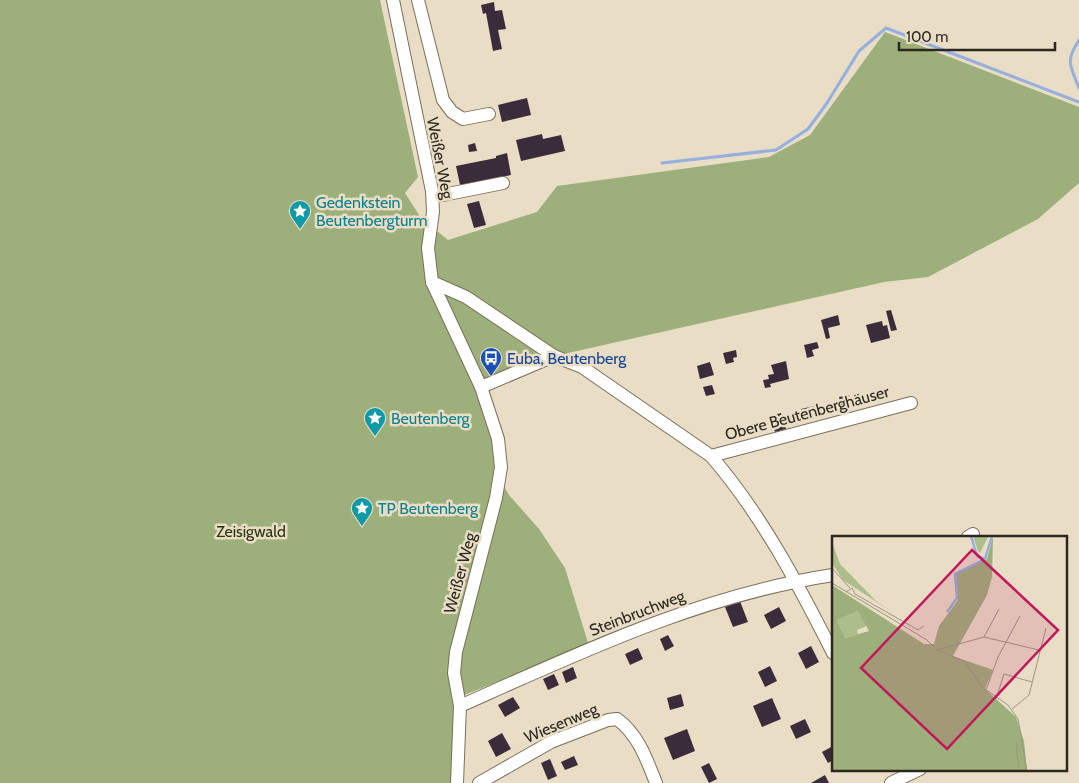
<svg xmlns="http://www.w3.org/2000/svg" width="1079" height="783" viewBox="0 0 1079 783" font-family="Cabin,sans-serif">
<rect width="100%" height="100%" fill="#e9ddc6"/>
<polygon fill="#9daf7b" points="0,0 380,0 418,177 405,193 421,218 448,240 537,212 557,186 769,157 810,135 885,32 1079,107 1079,183 1038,219 928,277 884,282 528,362 474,387 493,434 496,473 509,495 539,529 565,568 589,646 464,695 452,783 0,783"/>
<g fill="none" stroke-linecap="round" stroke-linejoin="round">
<g stroke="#95afde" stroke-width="3">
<path d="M 1079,40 C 1065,62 1070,65 1079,88"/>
<polyline points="662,163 776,150 808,129 827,103 859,51 886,28 1079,102"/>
</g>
</g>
<g fill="#3b2c3b">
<polygon points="494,2 495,11 502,10 506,29 498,30 502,49 493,51 486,13 483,14 481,5"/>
<polygon points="527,98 531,115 502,122 498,105"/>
<polygon points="542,134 543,139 561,135 565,151 521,161 516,140"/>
<polygon points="475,143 477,151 469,152 468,145"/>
<polygon points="507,153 511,175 460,185 456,166 496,158 496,156"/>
<polygon points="479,201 486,225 474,228 467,204"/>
<polygon points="891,310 897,330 891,331 886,311"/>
<polygon points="838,315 840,325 828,328 830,338 826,339 821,320"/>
<polygon points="882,321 883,326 887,325 890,338 871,343 866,325"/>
<polygon points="817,342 819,348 812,350 814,356 807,358 804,345"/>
<polygon points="736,350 737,357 733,358 734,362 726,364 723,353"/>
<polygon points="786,361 789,379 770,384 771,387 765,388 763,380 769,379 768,375 774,374 771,365"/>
<polygon points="710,362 714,375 700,379 697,366"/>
<polygon points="712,385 715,394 706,396 703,387"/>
<polygon points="849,395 852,406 842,409 839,397"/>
<polygon points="814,406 817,415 804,418 801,409"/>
<polygon points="781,413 786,429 775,432 771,416"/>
<polygon points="740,601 748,622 733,627 725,607"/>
<polygon points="779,607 786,621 771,629 764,615"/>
<polygon points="668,635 674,646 665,651 660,639"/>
<polygon points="811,646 819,662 806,669 798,653"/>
<polygon points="638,648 643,659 630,665 625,654"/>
<polygon points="770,666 777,681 765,687 758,672"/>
<polygon points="573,667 577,678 566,683 562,672"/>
<polygon points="554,674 559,685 548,690 543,679"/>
<polygon points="681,694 684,706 670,710 667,698"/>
<polygon points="513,697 520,708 505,717 498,705"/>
<polygon points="772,698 781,719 762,727 753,706"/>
<polygon points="805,719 811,732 796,739 790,726"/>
<polygon points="687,729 695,751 673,760 664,738"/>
<polygon points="502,733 511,749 496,757 488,741"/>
<polygon points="833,746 833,760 828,763 822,752"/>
<polygon points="574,756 578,765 565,770 561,762"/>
<polygon points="550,759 557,776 548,780 541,763"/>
<polygon points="709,763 717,779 709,783 701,767"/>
<polygon points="825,775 829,783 811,783"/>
</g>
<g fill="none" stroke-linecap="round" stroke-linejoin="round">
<g stroke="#7a6f5a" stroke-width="14">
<g id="minor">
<polyline points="393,0 432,191 433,212 428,248 432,282 481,387 498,439 501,467 496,498 456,652 454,673 460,706 457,783"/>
<polyline points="418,0 443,100 452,112 463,119 489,114"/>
<polyline points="433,197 503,183"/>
<path d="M 432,282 L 466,297 L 554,356 L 582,367 L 711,456 C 762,515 798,584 833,653"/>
<polyline points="481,387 554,356"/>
<polyline points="711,456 911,403"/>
<polyline points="968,537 973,534"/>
<path d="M 460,706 C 581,652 701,595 833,575"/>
<path d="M 479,783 L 551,742 L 608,720 L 617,719 C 638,734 647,760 656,783"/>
<polyline points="891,783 920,769"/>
</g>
</g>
<use href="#minor" stroke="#fff" stroke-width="12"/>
</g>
<defs>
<g id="sight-pin" transform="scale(1.125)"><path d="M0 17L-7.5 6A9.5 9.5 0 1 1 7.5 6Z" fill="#0f9aa8" stroke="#e9ddc6"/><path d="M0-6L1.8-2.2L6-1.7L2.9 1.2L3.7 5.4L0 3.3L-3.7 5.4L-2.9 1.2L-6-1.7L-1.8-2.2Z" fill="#fff"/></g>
<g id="bus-pin" transform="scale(1.125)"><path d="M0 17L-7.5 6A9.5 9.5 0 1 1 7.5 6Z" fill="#1a4fb4" stroke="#e9ddc6"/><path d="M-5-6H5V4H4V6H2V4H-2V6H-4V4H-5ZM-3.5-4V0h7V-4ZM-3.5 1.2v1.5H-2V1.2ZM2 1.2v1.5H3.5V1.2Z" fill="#fff"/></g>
</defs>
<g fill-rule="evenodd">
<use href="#sight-pin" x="300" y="211"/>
<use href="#bus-pin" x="491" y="358"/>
<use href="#sight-pin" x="375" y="418"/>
<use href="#sight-pin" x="362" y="508"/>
</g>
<g text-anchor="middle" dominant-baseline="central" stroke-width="5" stroke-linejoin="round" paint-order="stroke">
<g font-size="16" fill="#2c281f" stroke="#e9ddc6">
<text transform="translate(440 158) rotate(79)">Weißer Weg</text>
<text transform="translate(807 413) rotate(-15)">Obere Beutenberghäuser</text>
<text transform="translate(460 573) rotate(-75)">Weißer Weg</text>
<text transform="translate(637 613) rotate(-21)">Steinbruchweg</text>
<text transform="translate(561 723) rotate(-23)">Wiesenweg</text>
</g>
<g font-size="16" fill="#0d838f" stroke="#e9ddc6" text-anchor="start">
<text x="316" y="202">Gedenkstein<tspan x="316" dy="18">Beutenbergturm</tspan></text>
<text x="391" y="418">Beutenberg</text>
<text x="378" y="508">TP Beutenberg</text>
</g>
<g font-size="16" fill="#164399" stroke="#e9ddc6" text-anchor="start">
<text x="507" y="358">Euba, Beutenberg</text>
</g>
<g font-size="16" fill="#2a350e" stroke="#e9ddc6">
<text x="251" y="531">Zeisigwald</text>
</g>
</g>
<g transform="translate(832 536)">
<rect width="235" height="235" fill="#e9ddc6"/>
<path d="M 141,0 L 156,1 L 148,17 L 146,15 ZM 0,6 L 8,28 L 43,64 L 60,76 L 11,44 L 0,27 ZM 26,75 L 35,90 L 25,94 L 26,98 L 13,102 L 5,84 Z" fill="#adbe8d"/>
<path d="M 161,0 L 160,41 L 155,59 L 121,120 L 161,134 L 153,153 L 184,181 L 192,205 L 195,235 L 0,235 L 0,49 L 92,108 L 102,108 L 107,90 L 126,64 L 124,38 L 155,23 ZM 26,75 L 37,95 L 13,102 L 5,84 Z" fill="#9daf7b" fill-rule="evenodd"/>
<path fill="none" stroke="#95afde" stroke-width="2.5" d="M 139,0 L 145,20 L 153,23M 115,76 L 125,62 L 123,38 L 153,23 L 160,0"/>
<path fill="none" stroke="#9d9583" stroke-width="1" d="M 0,32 L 18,52M 0,47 L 95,104 L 105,114 L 132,125 L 150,151 L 176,169 L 186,183 L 195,235M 14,56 L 20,52 L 23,58 L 86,94 L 92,90M 152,101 L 167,73M 105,114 L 152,101 L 207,114M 154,154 L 166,121 L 188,80M 164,163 L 172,138 L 200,146M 180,173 L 197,159 L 214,92M 184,207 L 187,235"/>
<path fill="#c2185b" fill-opacity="0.15" stroke="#c2185b" stroke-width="2.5" d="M 140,14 L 226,94 L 115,213 L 29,132 Z"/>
<rect width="235" height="235" fill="none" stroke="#2c281f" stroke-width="2.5"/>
</g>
<path d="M899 42v8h156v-8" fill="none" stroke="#2c281f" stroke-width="2.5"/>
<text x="906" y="42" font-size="15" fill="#2c281f" stroke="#e9ddc6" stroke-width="4" paint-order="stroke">100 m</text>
</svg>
